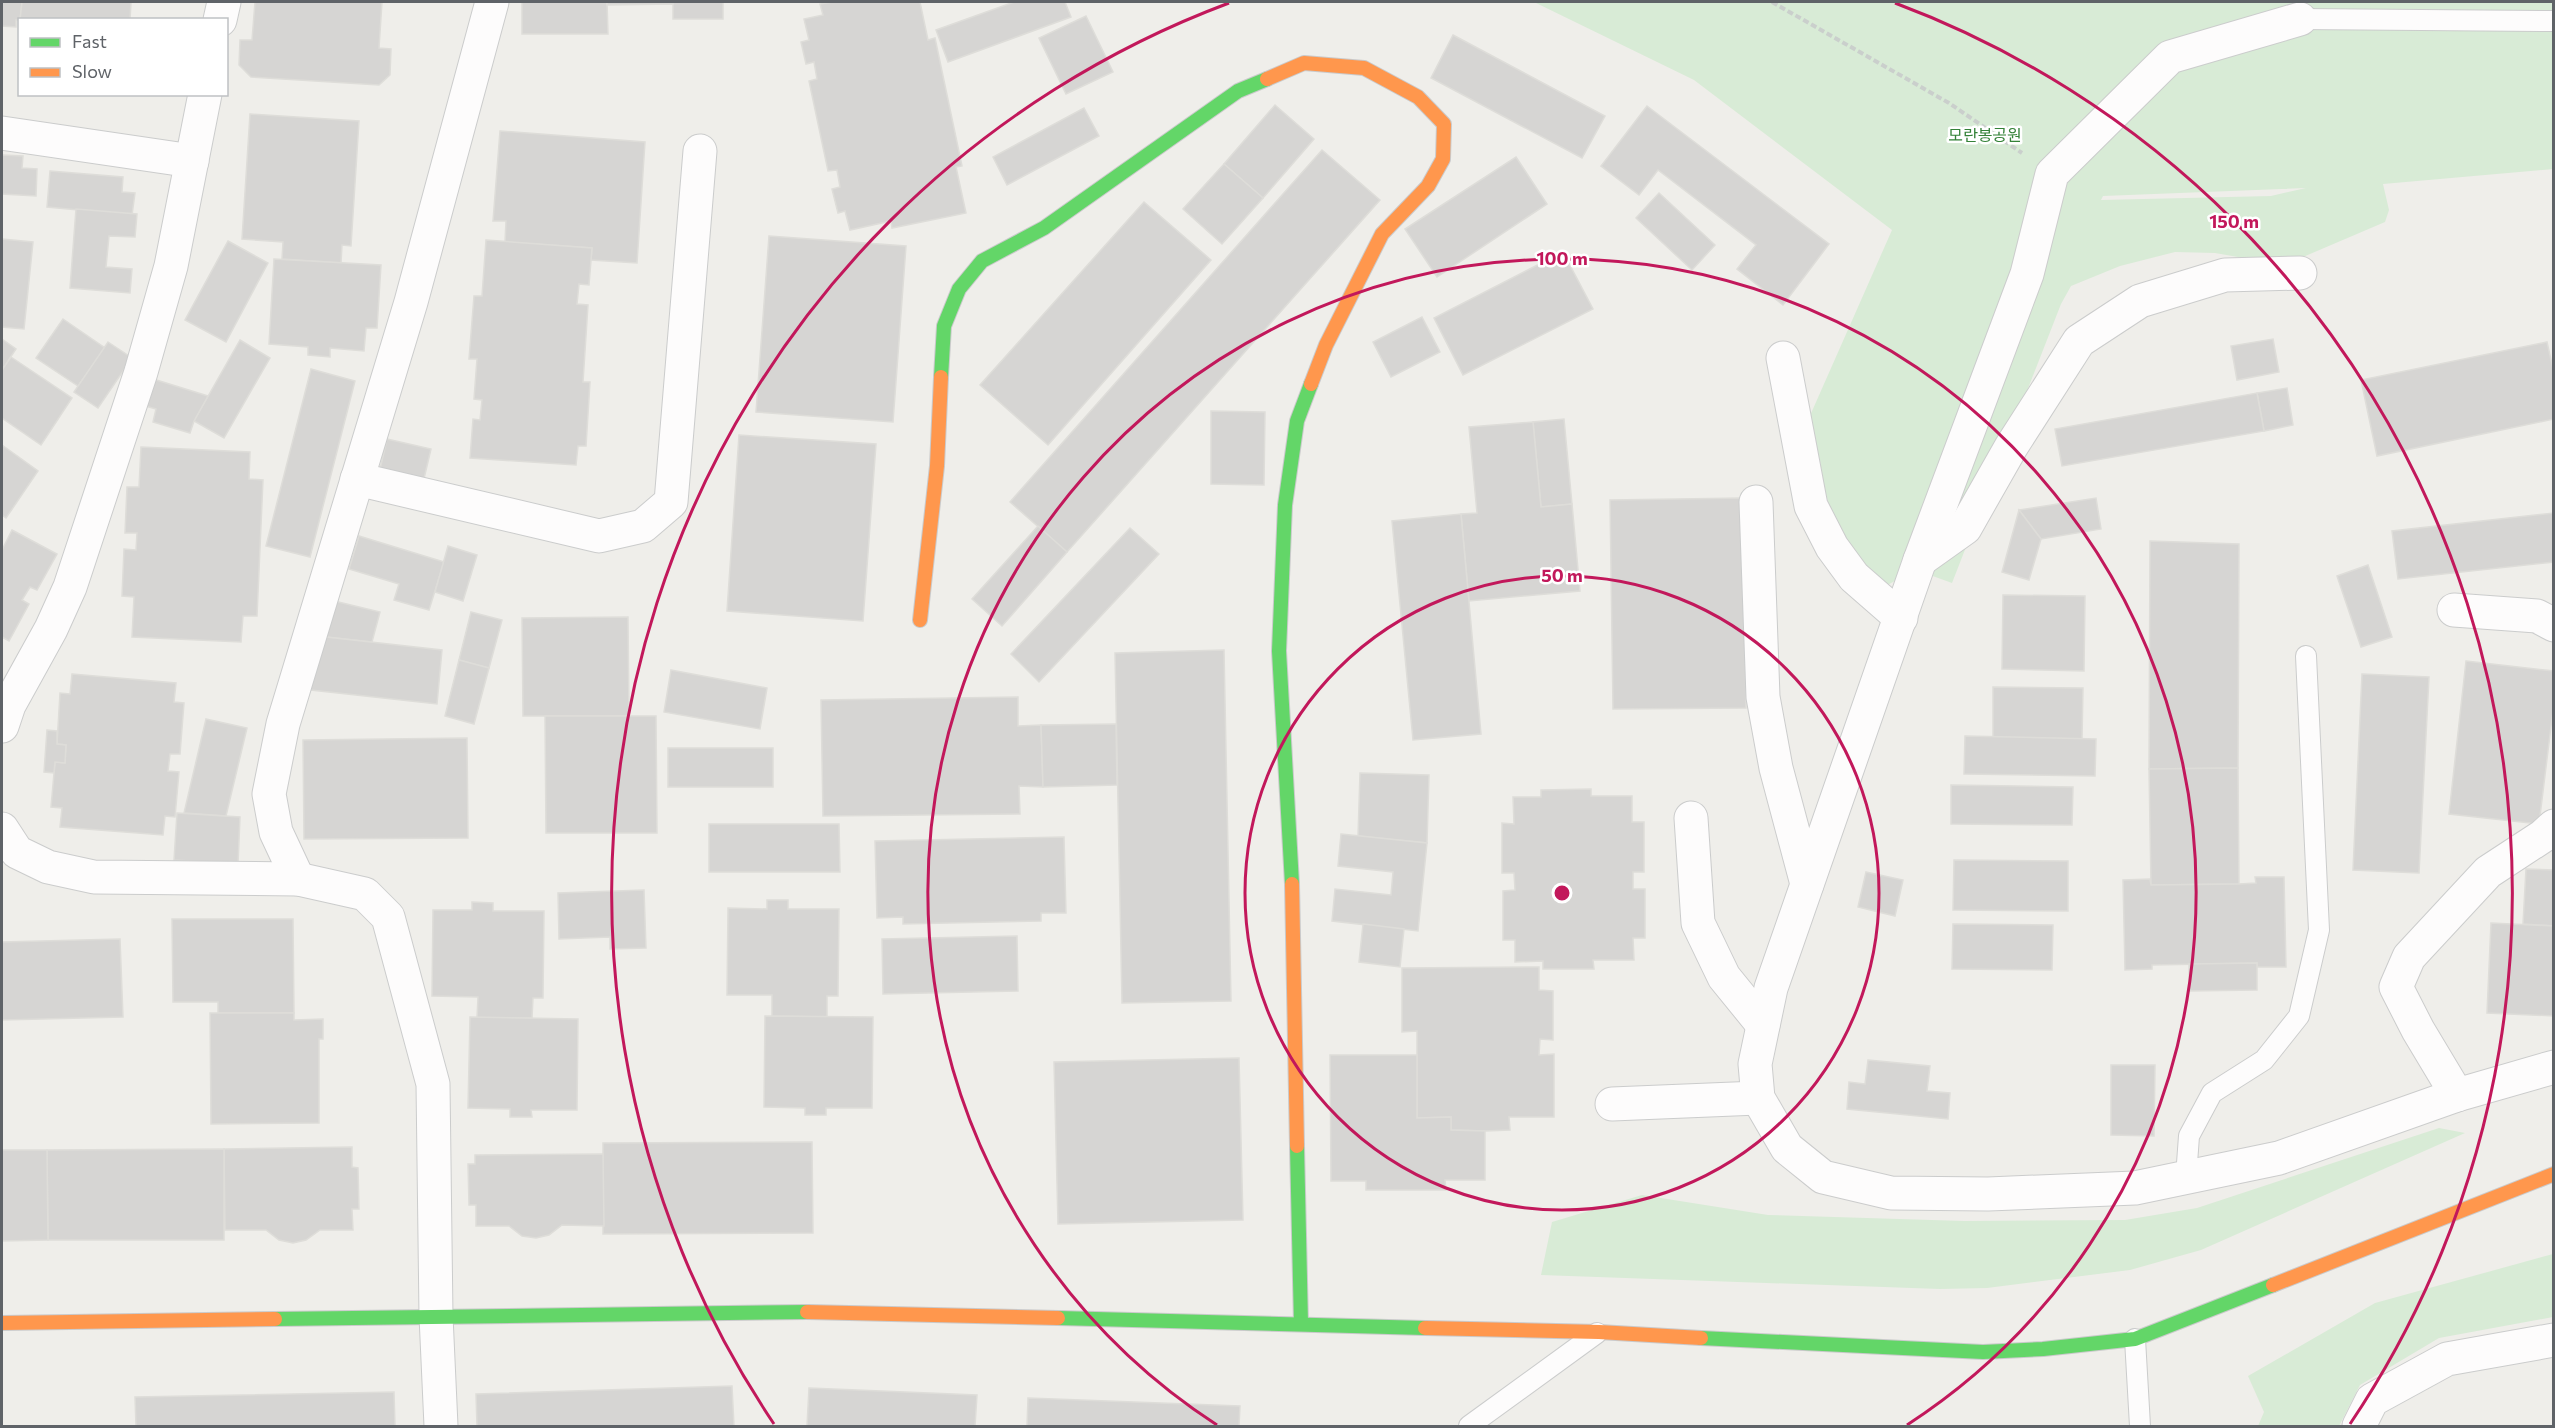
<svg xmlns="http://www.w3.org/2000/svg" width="2555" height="1428" viewBox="0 0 2555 1428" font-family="Commissioner,'Noto Sans KR',sans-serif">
<rect width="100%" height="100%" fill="#efeeea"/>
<g fill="#d8ebd6" fill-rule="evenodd">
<path d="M 1534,2 L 2553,2 L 2553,169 L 2383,184 L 2389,210 L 2385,222 L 2303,257 L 2255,260 L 2215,253 L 2175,252 L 2120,266 L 2071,286 L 2061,304 L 1952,583 L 1905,566 L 1898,579 L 1886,586 L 1868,581 L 1836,531 L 1823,483 L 1820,460 L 1805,427 L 1892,230 L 1694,80 ZM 2306,188 L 2271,196 L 2101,200 L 2103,196 Z"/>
<polygon points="2439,1128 2465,1133 2201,1250 2130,1270 1987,1288 1940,1289 1541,1275 1552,1222 1642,1195 1768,1215 1964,1221 2125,1220 2197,1208"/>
<polygon points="2553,1254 2553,1317 2439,1338 2360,1385 2339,1426 2258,1426 2264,1412 2248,1376 2375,1303"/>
</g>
<g fill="#d6d5d3" stroke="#deddd9" stroke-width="1.5">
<polygon points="2,2 22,2 20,20 16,20 16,27 2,26"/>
<polygon points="22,2 131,2 130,20 20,20"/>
<polygon points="255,2 382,2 379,48 391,49 390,75 379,85 251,77 239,65 240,40 252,40"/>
<polygon points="522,2 607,2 608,34 522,34"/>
<polygon points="607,2 723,2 723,19 673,19 673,4 607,5"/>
<polygon points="833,2 920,2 928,40 935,38 962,166 956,167 966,213 892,228 891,221 850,230 845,211 838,213 832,189 840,187 837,170 828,171 809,81 817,79 814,62 806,64 801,42 809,40 804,19 823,15 820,4"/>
<polygon points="1014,2 1065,2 1071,17 948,62 936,30"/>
<polygon points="1086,16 1113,72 1066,94 1039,38"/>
<polygon points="1453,35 1605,116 1582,158 1431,78"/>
<polygon points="1275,105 1314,139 1263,198 1224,164"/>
<polygon points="1647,106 1829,244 1783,305 1737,269 1756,245 1658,170 1639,195 1601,166"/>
<polygon points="1084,108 1099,136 1007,185 993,157"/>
<polygon points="250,114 359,121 351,246 342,245 341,263 282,259 283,242 242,239"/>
<polygon points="500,131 645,142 637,263 591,260 592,248 505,242 506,221 493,221"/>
<polygon points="1322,150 1380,200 1067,552 1010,502"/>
<polygon points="2,155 23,156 22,168 37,169 36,196 2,194"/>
<polygon points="1516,157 1547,204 1437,277 1405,229"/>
<polygon points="1224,164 1263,198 1222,244 1183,209"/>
<polygon points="50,171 123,177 122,192 135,193 132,215 47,207"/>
<polygon points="1659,193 1715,245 1692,270 1636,218"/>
<polygon points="1144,202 1211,260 1048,445 980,385"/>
<polygon points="76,209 137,214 135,237 109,236 106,267 132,269 130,293 70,288"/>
<polygon points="769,236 906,246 893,422 756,412"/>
<polygon points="2,239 33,242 24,329 2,327"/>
<polygon points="486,240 592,248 589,285 579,284 577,304 588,305 583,382 590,382 586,446 578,446 576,465 470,458 473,419 480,420 482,400 474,399 477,359 469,359 474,296 482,296"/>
<polygon points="228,241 268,263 226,342 185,320"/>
<polygon points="1563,252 1593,309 1463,375 1434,318"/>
<polygon points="274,259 381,265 377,328 366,328 364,351 330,348 330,357 308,355 308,347 269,344"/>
<polygon points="1422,317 1440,352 1391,377 1373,342"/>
<polygon points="63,319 105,348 78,386 36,358"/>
<polygon points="2,339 16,349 2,370"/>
<polygon points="2273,339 2279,372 2237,380 2231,346"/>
<polygon points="240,340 270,358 224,438 194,421"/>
<polygon points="108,342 132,358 98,408 74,392"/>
<polygon points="2547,342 2554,373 2554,419 2377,456 2361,380"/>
<polygon points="11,357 72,398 41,445 2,418 2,370"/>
<polygon points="311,369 355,381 310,557 266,546"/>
<polygon points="150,378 208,396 194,421 190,433 153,422 156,409 142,405"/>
<polygon points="2287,388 2293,425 2264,431 2257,393"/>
<polygon points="2257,393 2264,431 2062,466 2055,429"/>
<polygon points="1211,411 1265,412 1264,485 1211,484"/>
<polygon points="1564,419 1572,504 1541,507 1533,422"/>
<polygon points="1533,422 1541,507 1572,504 1580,591 1469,601 1461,514 1477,513 1469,427"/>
<polygon points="739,435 876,444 863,621 727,611"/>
<polygon points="387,439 431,449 422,487 378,478"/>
<polygon points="2,445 38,471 6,518 2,515"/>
<polygon points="141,447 250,452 249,479 263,480 257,616 243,616 241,642 132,637 134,597 122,596 124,549 136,550 137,533 125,533 127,487 139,487"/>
<polygon points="1743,498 1746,708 1613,709 1610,500"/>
<polygon points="2096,498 2101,529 2041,539 2019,510"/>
<polygon points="2019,510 2041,539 2029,580 2002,572"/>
<polygon points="2554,513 2554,562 2398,579 2392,531"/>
<polygon points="1461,514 1481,734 1413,740 1392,521"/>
<polygon points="1038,526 1067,552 1002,626 972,599"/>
<polygon points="1130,528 1159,554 1039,682 1011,654"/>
<polygon points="12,530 57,554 37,590 30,587 22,600 29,604 9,641 2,637 2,550"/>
<polygon points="359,536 444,562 429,610 394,600 399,584 349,569"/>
<polygon points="2150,541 2239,544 2238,768 2149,769"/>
<polygon points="448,546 477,555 463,601 435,592"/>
<polygon points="2368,565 2392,637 2361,647 2337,576"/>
<polygon points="2003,595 2085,596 2084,671 2002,669"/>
<polygon points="326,599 380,612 372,642 317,636"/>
<polygon points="471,612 502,620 489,668 459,660"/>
<polygon points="628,617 629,716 523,716 522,618"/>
<polygon points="317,636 442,650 437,704 311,690"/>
<polygon points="1224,650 1231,1001 1122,1003 1115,653"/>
<polygon points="459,660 489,668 474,724 445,716"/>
<polygon points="2466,661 2554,671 2554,702 2539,824 2449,814"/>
<polygon points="671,670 767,688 760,729 664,712"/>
<polygon points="72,674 176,683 174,702 184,703 180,754 170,754 168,771 179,772 175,817 165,816 163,835 60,827 62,808 51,807 55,762 65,763 66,745 57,744 60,693 70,694"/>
<polygon points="2362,674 2429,677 2419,873 2353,870"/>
<polygon points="1993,687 2083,688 2082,739 1993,737"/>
<polygon points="1018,697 1018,726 1041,725 1043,787 1019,786 1020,814 823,816 821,700"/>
<polygon points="545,716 656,716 657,833 546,833"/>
<polygon points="206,719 247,728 226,816 184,813"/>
<polygon points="1116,724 1117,785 1043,787 1041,725"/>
<polygon points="47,730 57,731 57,744 66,745 65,763 55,762 54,773 44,772"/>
<polygon points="1965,736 2096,739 2095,776 1964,774"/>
<polygon points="467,738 468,838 304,839 303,740"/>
<rect x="668" y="748" width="105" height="39"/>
<polygon points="2238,768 2239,884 2151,885 2149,769"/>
<polygon points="1360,773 1429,775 1427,843 1358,836"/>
<polygon points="1951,785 2073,787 2072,825 1951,824"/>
<polygon points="1591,789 1591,796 1632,796 1632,822 1644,822 1644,872 1633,872 1633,889 1645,889 1645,938 1633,938 1634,960 1593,960 1594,969 1543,969 1543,961 1515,962 1515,940 1503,940 1503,891 1515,890 1514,873 1502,873 1502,823 1514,824 1513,797 1541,797 1541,790"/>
<polygon points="177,813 240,817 238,864 174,860"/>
<polygon points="709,824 839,824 840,872 709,872"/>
<polygon points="1341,834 1427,843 1418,931 1332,921 1335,889 1391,895 1393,872 1338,866"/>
<polygon points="1064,837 1066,913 1041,913 1041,921 903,924 903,917 877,918 875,841"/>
<polygon points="1954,860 2068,861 2068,911 1953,910"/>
<polygon points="2526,869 2554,870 2554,926 2523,924"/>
<polygon points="1866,872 1903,880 1895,916 1858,907"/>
<polygon points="2255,877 2284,877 2286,967 2257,967 2257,963 2152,965 2152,969 2125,970 2123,880 2150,879 2151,885 2239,884 2256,883"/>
<polygon points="644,890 646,948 610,949 610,937 559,939 558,893"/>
<polygon points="767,900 788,900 788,909 839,909 838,996 827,996 827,1017 772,1016 772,995 727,995 728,908 767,909"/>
<polygon points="472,902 493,903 493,911 544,911 543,998 533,998 532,1018 477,1018 478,997 432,996 433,910 472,910"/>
<polygon points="172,919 293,919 294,1013 218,1013 218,1002 173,1002"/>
<polygon points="2491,923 2554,926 2554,1016 2487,1013"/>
<polygon points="1363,924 1404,929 1400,967 1359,962"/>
<polygon points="1953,924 2053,925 2052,970 1952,969"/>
<polygon points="1017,936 1018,991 883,994 882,939"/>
<polygon points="120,939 123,1017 2,1020 2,942"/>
<polygon points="2257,963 2257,990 2189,991 2189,964"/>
<polygon points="1539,967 1539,990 1553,991 1553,1040 1540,1039 1539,1055 1554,1054 1554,1117 1509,1117 1510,1130 1485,1131 1451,1130 1451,1117 1417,1118 1417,1031 1402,1032 1402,968"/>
<polygon points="210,1013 294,1013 294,1020 323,1019 323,1039 319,1039 319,1123 211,1124"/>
<polygon points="765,1016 873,1017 872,1108 826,1108 826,1115 805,1115 805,1108 764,1107"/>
<polygon points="470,1017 578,1019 577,1110 531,1110 532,1117 510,1117 510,1109 468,1108"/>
<polygon points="1330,1055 1417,1055 1417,1118 1451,1117 1451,1130 1485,1131 1485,1180 1445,1180 1446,1190 1366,1190 1366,1181 1331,1181"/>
<polygon points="1239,1058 1243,1220 1058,1224 1054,1062"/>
<polygon points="1868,1060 1930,1066 1927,1091 1950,1093 1948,1119 1847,1109 1849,1082 1865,1084"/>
<polygon points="2111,1065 2155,1065 2154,1136 2111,1135"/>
<polygon points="812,1142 813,1233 603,1234 603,1143"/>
<polygon points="352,1147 352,1167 358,1168 359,1209 352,1209 353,1230 320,1230 306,1240 293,1243 279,1240 266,1230 225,1230 224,1149"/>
<polygon points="224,1149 224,1240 48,1240 47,1150"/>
<polygon points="2,1150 47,1150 48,1240 2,1241"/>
<polygon points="603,1154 604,1226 562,1225 549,1235 536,1238 522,1236 509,1226 476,1226 476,1205 469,1205 468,1164 475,1164 475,1155"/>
<polygon points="732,1386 734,1426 477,1426 476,1394"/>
<polygon points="809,1388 977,1395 975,1426 807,1426"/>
<polygon points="394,1392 395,1426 136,1426 135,1397"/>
<polygon points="1028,1398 1240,1406 1239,1426 1027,1426"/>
</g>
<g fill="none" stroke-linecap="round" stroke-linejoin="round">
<g stroke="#cbcccc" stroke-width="22">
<g id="lane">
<polyline points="2300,19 2554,21"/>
<polyline points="2186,1177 2189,1136 2212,1093 2264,1060 2299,1016 2319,930 2306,656"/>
<polyline points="2135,1339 2140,1426"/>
<polyline points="1469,1426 1597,1333"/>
</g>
</g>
<g stroke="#cbcccc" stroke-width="35">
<g id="street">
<polyline points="2300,19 2170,57 2052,174 2027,274 1920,560 1771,988 1755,1064 1758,1098 1787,1148 1823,1177 1891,1193 1988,1194 2135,1188 2279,1158 2457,1095 2554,1067"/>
<polyline points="220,20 224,2"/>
<polyline points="2,133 192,161"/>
<polyline points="1783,358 1811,506 1832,547 1854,577 1901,618"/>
<polyline points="357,479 599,536 643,526 671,502 700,151"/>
<polyline points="1756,502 1763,697 1776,768 1807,884"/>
<polyline points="1920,560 1965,528 2011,447 2079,341 2140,301 2225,275 2300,273"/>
<polyline points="2454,610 2537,616 2554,625"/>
<polyline points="2,726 9,705 51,629 70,587 141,372 171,266 205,94"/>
<polyline points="1691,818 1698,923 1724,977 1763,1025"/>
<polyline points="2,829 17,852 48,867 94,877 298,879 365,894 388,917 433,1084 436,1316 441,1426"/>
<polyline points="298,879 276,832 269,794 283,724 411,302 492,2"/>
<polyline points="2457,1095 2418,1030 2396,987 2409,957 2488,872 2543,836 2554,826"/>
<polyline points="1612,1104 1758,1098"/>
<polyline points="2359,1426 2372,1400 2447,1359 2554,1340"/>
</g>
</g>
<g stroke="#cacacb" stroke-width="16">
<g id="fast">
<polyline points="941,377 944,326 959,289 982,261 1044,228 1238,91 1267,79"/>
<polyline points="1292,884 1279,651 1285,505 1297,421 1311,384"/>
<polyline points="1297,1146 1301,1324"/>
<polyline points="1058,1318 1425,1328"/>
<polyline points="275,1319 807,1312"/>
<polyline points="1701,1338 1983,1352 2043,1349 2135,1339 2273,1285"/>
</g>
</g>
<g stroke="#cacacb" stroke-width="16">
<g id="slow">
<polyline points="1267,79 1304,63 1364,68 1418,97 1444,124 1443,159 1428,186 1382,234 1326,345 1311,384"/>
<polyline points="920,620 937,466 941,377"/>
<polyline points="1292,884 1297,1146"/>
<polyline points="2273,1285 2554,1174"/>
<polyline points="807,1312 1058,1318"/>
<polyline points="2,1323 275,1319"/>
<polyline points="1425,1328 1599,1332 1701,1338"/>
</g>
</g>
<polyline stroke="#cacfcc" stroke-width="4" stroke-dasharray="6 3" stroke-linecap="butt" points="1772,2 1949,103 2022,153"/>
<use href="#lane" stroke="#fdfcfc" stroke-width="20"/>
<use href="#street" stroke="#fdfcfc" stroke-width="33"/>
<use href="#fast" stroke="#63d668" stroke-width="14"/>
<use href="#slow" stroke="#ff974d" stroke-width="14"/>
</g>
<g fill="none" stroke="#c2185b" stroke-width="3">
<circle cx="1562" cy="893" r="317"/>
<path d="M1217 1425A634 634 0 1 1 1907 1425"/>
<path d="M774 1424A950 950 0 0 1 1229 3M1895 3A950 950 0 0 1 2350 1424"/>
</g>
<g text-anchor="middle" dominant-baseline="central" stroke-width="5" stroke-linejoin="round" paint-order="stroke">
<g font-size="16" fill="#348238" stroke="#fff">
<text x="1985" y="134">모란봉공원</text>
</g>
</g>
<circle cx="1562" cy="893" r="9" fill="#c2185b" stroke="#fff" stroke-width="3"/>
<g font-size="18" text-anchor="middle" font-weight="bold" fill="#c2185b" stroke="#fff" stroke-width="5" stroke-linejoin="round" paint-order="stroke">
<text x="2234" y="228">150 m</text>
<text x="1562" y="265">100 m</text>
<text x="1562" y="582">50 m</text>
</g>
<rect width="2555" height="1428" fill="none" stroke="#5f6368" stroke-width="6"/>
<rect x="18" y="18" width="210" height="78" fill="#ffffff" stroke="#bfc1c3" stroke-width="1.5"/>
<rect x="30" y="38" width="30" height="9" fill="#63d668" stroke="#bfc1c3" stroke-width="1.5"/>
<text x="72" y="48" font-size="18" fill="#5f6368">Fast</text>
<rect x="30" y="68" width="30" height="9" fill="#ff974d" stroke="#bfc1c3" stroke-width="1.5"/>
<text x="72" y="78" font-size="18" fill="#5f6368">Slow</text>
</svg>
